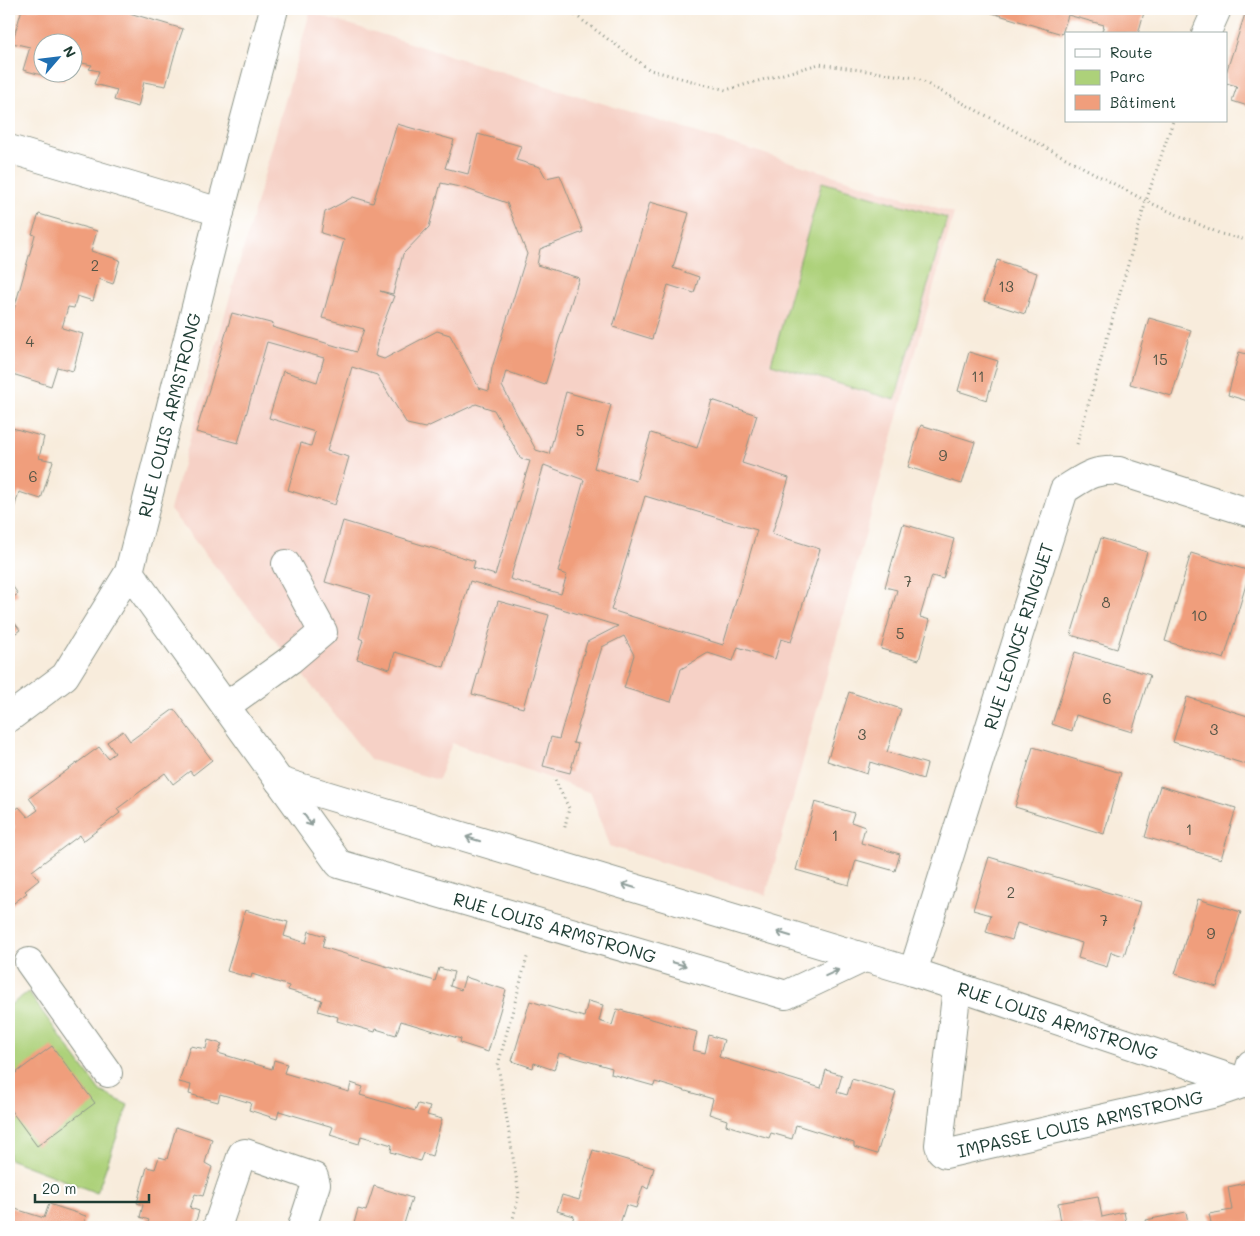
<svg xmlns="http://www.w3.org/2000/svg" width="1260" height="1236" viewBox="0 0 1260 1236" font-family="Mali,sans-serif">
<rect width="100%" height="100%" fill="#fff"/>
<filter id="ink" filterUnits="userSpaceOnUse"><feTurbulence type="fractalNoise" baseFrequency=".02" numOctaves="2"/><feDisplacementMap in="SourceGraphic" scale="10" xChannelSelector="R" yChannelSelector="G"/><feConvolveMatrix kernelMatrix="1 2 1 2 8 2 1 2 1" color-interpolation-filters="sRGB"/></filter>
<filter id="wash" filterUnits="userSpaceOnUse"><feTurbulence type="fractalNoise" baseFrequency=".0096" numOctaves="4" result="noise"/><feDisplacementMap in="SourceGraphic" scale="20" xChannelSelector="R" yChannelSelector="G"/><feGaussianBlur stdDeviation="1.12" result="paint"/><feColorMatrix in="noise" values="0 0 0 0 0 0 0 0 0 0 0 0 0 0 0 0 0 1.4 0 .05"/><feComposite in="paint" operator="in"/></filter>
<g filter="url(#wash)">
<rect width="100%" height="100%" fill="#f8ecdc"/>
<polygon fill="#f6d1c6" points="310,12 954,213 766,895 609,846 591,793 452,743 438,780 371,760 170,510"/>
<g fill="#add17a" stroke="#668757">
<polygon points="822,182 947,218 895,400 771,364"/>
<polygon points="28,992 100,1091 128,1105 97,1193 9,1159 9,1006"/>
</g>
<g id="blocks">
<g fill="#f09e7c" fill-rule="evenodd">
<polygon points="22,9 116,9 183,29 177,46 166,86 144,82 138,107 114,100 117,90 94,84 99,71 89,69 92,65 72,61 72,42 42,42 42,72 66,72 64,81 23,70 30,47 12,43"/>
<polygon points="979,9 1145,9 1138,34 1101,34 1104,25 1068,15 1062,34"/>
<polygon points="1245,14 1251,16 1251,107 1232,101 1237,86 1226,83 1226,73"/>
<path d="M 397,124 L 454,140 L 445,168 L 468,174 L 478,134 L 521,146 L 516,160 L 540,167 L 546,178 L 560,175 L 583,232 L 540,249 L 537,265 L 579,278 L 545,385 L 506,371 L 502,386 L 536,450 L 549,454 L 566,392 L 611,405 L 594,468 L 636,481 L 651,433 L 697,448 L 712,400 L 757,415 L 742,463 L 789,478 L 772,534 L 820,549 L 791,642 L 781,639 L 775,659 L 738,647 L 733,661 L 708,653 L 681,669 L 671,702 L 624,688 L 634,655 L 624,636 L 602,647 L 573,743 L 578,744 L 570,773 L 543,766 L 551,737 L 559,739 L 587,642 L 618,626 L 470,581 L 444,667 L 395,652 L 390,669 L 357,659 L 363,640 L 359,638 L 370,595 L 325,582 L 343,521 L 475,561 L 473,568 L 495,575 L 530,461 L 521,459 L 494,410 L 476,404 L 425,428 L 407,424 L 377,375 L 352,367 L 327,451 L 349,457 L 335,505 L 288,490 L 301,443 L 311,446 L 315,432 L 269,418 L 283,371 L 317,382 L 324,358 L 267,342 L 238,443 L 196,432 L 232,313 L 274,324 L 272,327 L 356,352 L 364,329 L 322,318 L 344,240 L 321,233 L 325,212 L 353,197 L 373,203 ZM 441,183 L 464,188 L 507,203 L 527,254 L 492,368 L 489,391 L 479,388 L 450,335 L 437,331 L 384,359 L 375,356 L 381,330 L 394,296 L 380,291 L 393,294 L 403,254 L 429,227 ZM 544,465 L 584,480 L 558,572 L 567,575 L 561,594 L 510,579 ZM 645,496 L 757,530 L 723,645 L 611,610 Z"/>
<polygon points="650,202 689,213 673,268 699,277 694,293 668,285 652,339 613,327"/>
<polygon points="39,214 97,231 91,251 120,260 113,284 99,279 93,301 77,296 74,308 68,307 62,328 83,334 73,371 57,367 51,386 9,373 9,327 35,235 32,234"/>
<polygon points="997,260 1037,273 1025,314 984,301"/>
<polygon points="1149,318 1191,330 1172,396 1130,384"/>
<polygon points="969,352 998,361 987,400 958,391"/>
<polygon points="1239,352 1251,355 1251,402 1228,395"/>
<polygon points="921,425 975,442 962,484 908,467"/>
<polygon points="9,427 44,437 39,458 53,461 41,499 19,492 13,512 9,510"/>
<polygon points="903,524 954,539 943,579 932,576 920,617 930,620 919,660 881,649 897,590 885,587"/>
<polygon points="1101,538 1147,552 1117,649 1071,635"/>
<polygon points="1191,553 1250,571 1224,659 1165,641"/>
<polygon points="9,581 18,594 9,600"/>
<polygon points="498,601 549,615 523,708 472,694"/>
<polygon points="9,615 20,630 9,638"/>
<polygon points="1075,652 1150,675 1132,732 1076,715 1072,731 1052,724"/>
<polygon points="849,692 901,709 887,752 927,764 923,779 870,762 867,774 827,761"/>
<polygon points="1187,697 1251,717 1251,755 1248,765 1173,742"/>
<polygon points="174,709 212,760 193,775 190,771 173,784 165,773 117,809 120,813 83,841 80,835 32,871 39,880 25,891 27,893 10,906 9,831 15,827 9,819 9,814 19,807 28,817 38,810 29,798 99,747 108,758 115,753 107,742 123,731 130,741"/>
<polygon points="1033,747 1121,773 1104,834 1015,807"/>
<polygon points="1160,786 1236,808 1221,859 1145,837"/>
<polygon points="815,802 854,813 851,822 865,827 861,843 900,854 895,871 856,860 849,885 796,870"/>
<polygon points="989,857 1140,902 1124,956 1111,952 1107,967 1078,958 1082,943 1017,923 1012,940 986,932 991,915 973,910"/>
<polygon points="1198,899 1241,912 1217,987 1175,974"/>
<polygon points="245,910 288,922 284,936 306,943 309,931 325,936 322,947 435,981 439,968 454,972 450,986 461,990 465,977 506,990 488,1052 460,1043 461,1039 401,1021 396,1035 376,1029 375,1032 337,1021 338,1017 318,1011 322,1000 288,990 289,986 252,974 251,978 227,971"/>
<polygon points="530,1001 584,1017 588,1001 603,1005 599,1021 612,1025 617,1009 697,1032 693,1050 705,1053 709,1035 724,1040 719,1057 821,1088 826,1070 842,1075 837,1092 847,1095 852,1079 896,1092 877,1154 854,1147 854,1143 796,1125 792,1139 771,1133 769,1138 726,1125 727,1120 709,1114 713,1099 655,1082 654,1086 611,1074 612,1068 559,1053 554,1070 534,1063 533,1068 512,1061"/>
<polygon points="208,1040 222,1044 218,1053 272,1069 274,1060 287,1064 284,1073 349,1092 351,1083 363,1087 360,1095 415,1111 418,1104 430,1107 427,1115 442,1119 432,1156 423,1153 420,1161 391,1152 392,1145 361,1136 359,1144 330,1135 333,1127 279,1111 277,1119 249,1110 251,1103 220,1094 218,1102 189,1094 191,1085 179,1082 190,1046 206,1049"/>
<polygon points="52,1046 95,1103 37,1146 9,1108 9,1078"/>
<polygon points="176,1127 212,1139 205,1163 212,1167 203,1196 195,1194 190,1208 199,1211 194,1227 146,1227 149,1220 140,1217 143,1205 137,1203 147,1167 155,1169 159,1157 167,1159"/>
<polygon points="593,1150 654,1168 648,1189 643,1186 636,1208 626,1205 619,1227 570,1227 574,1216 557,1211 562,1195 579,1200"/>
<polygon points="1251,1182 1251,1227 1212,1227 1209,1214 1232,1210 1228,1187"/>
<polygon points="374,1186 412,1198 403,1227 353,1227 358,1209 366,1211"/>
<polygon points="1098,1196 1102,1217 1124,1212 1127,1227 1045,1227 1044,1225 1061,1222 1058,1203"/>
<polygon points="49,1204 86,1216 83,1227 9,1227 9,1207 44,1218"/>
<polygon points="1186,1212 1189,1227 1148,1227 1146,1220"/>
</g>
</g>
</g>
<g filter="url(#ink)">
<use href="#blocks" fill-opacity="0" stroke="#8c9488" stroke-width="1"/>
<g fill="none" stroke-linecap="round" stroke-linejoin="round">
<g stroke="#8c9488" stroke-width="30">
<g id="minor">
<path id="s1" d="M 274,9 L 220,212 L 129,572 L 339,864 L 786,995 L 864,958"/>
<polyline points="1206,34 1217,9"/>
<polyline points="9,149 220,212"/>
<polyline points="226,706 290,660 323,632 286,564"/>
<polyline points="9,718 65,676 129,572"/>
<path id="s2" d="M 279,781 L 913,972 L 1251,1085"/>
<polyline points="29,962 108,1073"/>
<path id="s3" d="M 913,972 L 1064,490 C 1085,477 1093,469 1119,471 L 1251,513"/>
<path id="s4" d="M 957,987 L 939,1145 L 941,1151 L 945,1154 L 1216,1093 L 1245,1083 L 1251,1064"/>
<polyline points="217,1227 242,1154 245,1153 314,1177 316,1184 302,1227"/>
</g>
</g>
<g stroke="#8c9488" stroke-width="3" stroke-dasharray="1 4" stroke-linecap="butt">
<polyline points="567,9 650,70 726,90 819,64 916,78 1146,201 1221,234 1251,241"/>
<polyline points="1077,444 1146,201 1173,121"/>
<polyline points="555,780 569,808 564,831"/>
<polyline points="511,1227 519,1194 498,1065 528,954"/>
</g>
<use href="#minor" stroke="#fff" stroke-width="28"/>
</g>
<defs><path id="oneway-shaft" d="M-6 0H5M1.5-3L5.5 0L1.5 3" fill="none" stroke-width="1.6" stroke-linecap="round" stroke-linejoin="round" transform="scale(1.25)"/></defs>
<g stroke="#8f9e9a">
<use href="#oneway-shaft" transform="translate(308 820) rotate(55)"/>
<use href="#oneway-shaft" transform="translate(473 839) rotate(-163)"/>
<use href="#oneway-shaft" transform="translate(629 886) rotate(-163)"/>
<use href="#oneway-shaft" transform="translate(784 934) rotate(-163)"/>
<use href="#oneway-shaft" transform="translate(679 964) rotate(16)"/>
<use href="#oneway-shaft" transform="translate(832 973) rotate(-25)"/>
</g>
</g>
<g text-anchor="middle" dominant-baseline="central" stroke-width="4" stroke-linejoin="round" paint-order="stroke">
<g font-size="15" fill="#535546">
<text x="95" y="265">2</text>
<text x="1006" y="286">13</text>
<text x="30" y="341">4</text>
<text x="1160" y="359">15</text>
<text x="978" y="376">11</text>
<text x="580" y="430">5</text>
<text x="943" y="455">9</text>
<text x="33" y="476">6</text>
<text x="908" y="581">7</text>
<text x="1106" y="602">8</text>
<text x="1199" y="615">10</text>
<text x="900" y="633">5</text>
<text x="1107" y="698">6</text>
<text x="1214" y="729">3</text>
<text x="862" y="734">3</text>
<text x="1189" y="829">1</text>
<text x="835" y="835">1</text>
<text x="1011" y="892">2</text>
<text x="1104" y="920">7</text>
<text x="1211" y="933">9</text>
</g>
<g font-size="18" fill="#1f3d34" stroke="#fff">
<text transform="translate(169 415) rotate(-76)">RUE LOUIS ARMSTRONG</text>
<text stroke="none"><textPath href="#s3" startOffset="352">RUE LEONCE RINGUET</textPath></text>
<text stroke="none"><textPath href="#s1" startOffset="1166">RUE LOUIS ARMSTRONG</textPath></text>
<text stroke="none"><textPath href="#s2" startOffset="815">RUE LOUIS ARMSTRONG</textPath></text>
<text stroke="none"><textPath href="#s4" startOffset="309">IMPASSE LOUIS ARMSTRONG</textPath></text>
</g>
</g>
<rect width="1260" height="1236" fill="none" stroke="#fff" stroke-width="30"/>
<rect x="1065" y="32" width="162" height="90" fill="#ffffff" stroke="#a5b1ae"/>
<rect x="1075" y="49" width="25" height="8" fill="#ffffff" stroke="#a5b1ae"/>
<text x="1110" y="58" font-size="15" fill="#1f3d34">Route</text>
<rect x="1075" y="70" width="25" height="15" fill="#add17a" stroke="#a5b1ae"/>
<text x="1110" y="82" font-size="15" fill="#1f3d34">Parc</text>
<rect x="1075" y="95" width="25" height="15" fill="#f09e7c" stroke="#a5b1ae"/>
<text x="1110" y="108" font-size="15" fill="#1f3d34">Bâtiment</text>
<g transform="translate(58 58) rotate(62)"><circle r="24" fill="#ffffff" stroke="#a5b1ae"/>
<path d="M0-4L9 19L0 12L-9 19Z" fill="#1f6fb2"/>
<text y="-8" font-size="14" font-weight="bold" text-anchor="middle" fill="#1f3d34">N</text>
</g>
<path d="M35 1194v8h114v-8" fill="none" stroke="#1f3d34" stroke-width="2.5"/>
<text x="42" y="1194" font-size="15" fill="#1f3d34" stroke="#ffffff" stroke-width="4" paint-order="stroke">20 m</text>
</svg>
